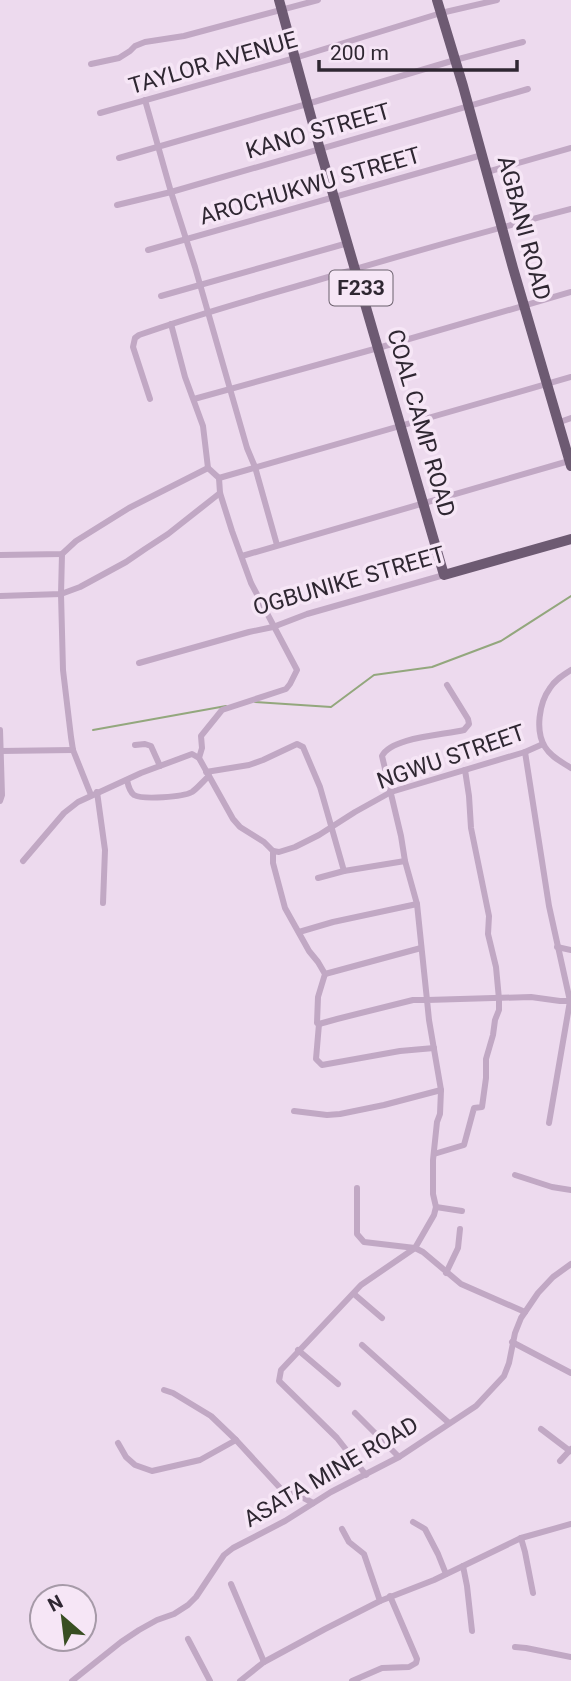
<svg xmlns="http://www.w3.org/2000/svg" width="571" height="1681" viewBox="0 0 571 1681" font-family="Roboto,sans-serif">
<rect width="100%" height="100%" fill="#eddaee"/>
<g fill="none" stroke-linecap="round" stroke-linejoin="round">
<g stroke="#93a77d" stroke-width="2">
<polyline points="255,702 331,707 374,675 432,667 501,641 571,596"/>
<polyline points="93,730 226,706"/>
</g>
<g stroke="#c1a8c4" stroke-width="6">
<polyline points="91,64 119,58 130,51 135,46 145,42 184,36 318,0"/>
<polyline points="145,100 171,192 195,267 247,448 255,467 277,545"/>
<polyline points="100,113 295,58 441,13 497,0"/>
<polyline points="119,158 307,104 455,60 523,42"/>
<polyline points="487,172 571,148"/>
<polyline points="117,205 171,192 528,89"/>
<polyline points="148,250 482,155"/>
<polyline points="161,296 348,243"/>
<polyline points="171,324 185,377 203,426 208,468 219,478 220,493 232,531 251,583 297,670 290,684 286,689 222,710 201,736 202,748 199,758 233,819 240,827 264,842 273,851 279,852 295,847 319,835 355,812 391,792 525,752 543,744"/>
<path d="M 150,399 L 133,347 L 135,338 L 139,335 C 195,315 252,299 308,283 C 395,257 483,232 571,209"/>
<polyline points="194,399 378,348 571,292"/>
<polyline points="557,423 571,418"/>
<polyline points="219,478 571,377"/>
<polyline points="62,554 61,594 63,670 71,737 73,750 91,795"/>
<polyline points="0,555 62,554 76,541 129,508 208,468"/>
<polyline points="242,556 569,461"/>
<polyline points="0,596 61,594 80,587 126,562 145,549 168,534 220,493"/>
<polyline points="139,663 249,632 273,627 307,614 444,575"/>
<path d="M 571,670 C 563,675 555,680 550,688 C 539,703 535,731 545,747 C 551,757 562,762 571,768"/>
<polyline points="0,730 2,795 0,801"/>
<polyline points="135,745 145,744 151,746 160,766"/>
<polyline points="1,751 73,750"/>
<polyline points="525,752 549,906 570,1001 549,1123"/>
<polyline points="206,772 249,765 263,760 297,744 303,747 320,787 344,871"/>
<path d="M 127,780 C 128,785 129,791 134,795 C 143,800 183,797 192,792 C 198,788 203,781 209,776"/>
<polyline points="97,792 105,850 103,903"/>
<path d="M 273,851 L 273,863 L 285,908 L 309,951 L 318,962 L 325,974 L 318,997 L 317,1023 L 319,1024 L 337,1019 L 413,1000 L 427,1000 L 417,904 L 405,861 L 401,836 L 382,756 C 391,737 444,735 464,730 L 469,724 L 468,719 L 447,685"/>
<polyline points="23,861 64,813 78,802 141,773 192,754 199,758"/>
<polyline points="318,878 344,871 405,861"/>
<polyline points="299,932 333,922 417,904"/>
<polyline points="557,947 571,950"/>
<polyline points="325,974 421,948"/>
<polyline points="319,1024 316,1059 322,1065 400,1051 434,1048"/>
<polyline points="294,1111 327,1115 340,1114 384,1105 441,1090"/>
<polyline points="434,1154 464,1145 474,1108 482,1107 486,1078 486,1059 493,1035 495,1020 499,1010 499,999 496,967 488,934 489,916 471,828 469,796 465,770"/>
<polyline points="515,1175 552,1187 571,1190"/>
<polyline points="357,1188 357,1234 364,1242 415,1248 423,1252 461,1284 525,1312"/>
<polyline points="436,1207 462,1211"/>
<polyline points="446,1273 458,1248 460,1229"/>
<polyline points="354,1294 382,1318"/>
<polyline points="512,1342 571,1373"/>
<polyline points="362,1345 449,1423"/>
<polyline points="298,1350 338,1384"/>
<polyline points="164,1390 173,1393 211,1416 236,1440 282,1490 291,1491 313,1503"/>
<polyline points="355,1413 399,1457"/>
<polyline points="541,1429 570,1451"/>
<polyline points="118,1443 126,1457 135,1465 152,1471 200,1460 236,1440"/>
<polyline points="560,1461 571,1449"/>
<polyline points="366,1475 337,1438 279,1381 281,1370 361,1285 415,1248 434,1215 436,1207 433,1194 433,1160 437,1122 440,1114 441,1090 429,1020 427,1000 531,997 560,1001 571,1001"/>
<polyline points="413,1522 425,1529 438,1554 446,1574"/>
<polyline points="342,1529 349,1542 364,1554 380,1601"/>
<polyline points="521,1538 525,1552 533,1593"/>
<polyline points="463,1566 467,1586 472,1631"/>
<polyline points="231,1584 264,1662"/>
<polyline points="188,1639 210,1681"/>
<polyline points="515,1647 526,1648 571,1657"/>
<polyline points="72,1681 121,1642 139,1630 157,1620 174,1614 188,1605 196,1597 224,1555 233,1548 285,1521 331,1492 399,1457 476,1406 504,1376 509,1363 515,1333 521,1318 538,1293 553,1277 571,1264"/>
<polyline points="240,1681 264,1662 325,1629 380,1601 434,1580 521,1538 571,1524"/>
<polyline points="352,1681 382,1668 409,1667 416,1663 417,1659 390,1596"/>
</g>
<g stroke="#6d5a72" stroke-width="10">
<polyline points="279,0 319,146 444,575 571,539"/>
<polyline points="437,0 463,86 513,268 571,466"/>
</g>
</g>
<g text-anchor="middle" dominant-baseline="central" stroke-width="7" stroke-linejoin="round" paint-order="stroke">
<rect fill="#f6e6f6" stroke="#6b606d" stroke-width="2" x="329.5" y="270.5" width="63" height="35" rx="5"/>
<g font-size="21" font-weight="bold" fill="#2f2732">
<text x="361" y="288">F233</text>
</g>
<g font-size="23" fill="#2f2732" stroke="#f6e6f6">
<text transform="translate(213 63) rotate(-16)">TAYLOR AVENUE</text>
<text transform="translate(318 131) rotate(-16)">KANO STREET</text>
<text transform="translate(310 186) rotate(-16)">AROCHUKWU STREET</text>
<text transform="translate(524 228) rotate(75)">AGBANI ROAD</text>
<text transform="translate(421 423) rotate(74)">COAL CAMP ROAD</text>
<text transform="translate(349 581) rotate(-16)">OGBUNIKE STREET</text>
<text transform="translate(451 757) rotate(-19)">NGWU STREET</text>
<text transform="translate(331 1472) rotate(-30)">ASATA MINE ROAD</text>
</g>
</g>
<g transform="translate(63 1618) rotate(332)"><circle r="33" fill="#f6e6f6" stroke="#a69aa8" stroke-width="2"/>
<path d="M0-5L12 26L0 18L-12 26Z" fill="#384e22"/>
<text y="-10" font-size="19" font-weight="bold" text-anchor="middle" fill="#2f2732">N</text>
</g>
<path d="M319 60v10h198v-10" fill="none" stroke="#2f2732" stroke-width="3.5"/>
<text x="330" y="60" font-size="21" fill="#2f2732" stroke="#f6e6f6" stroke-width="5" paint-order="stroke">200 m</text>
</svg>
